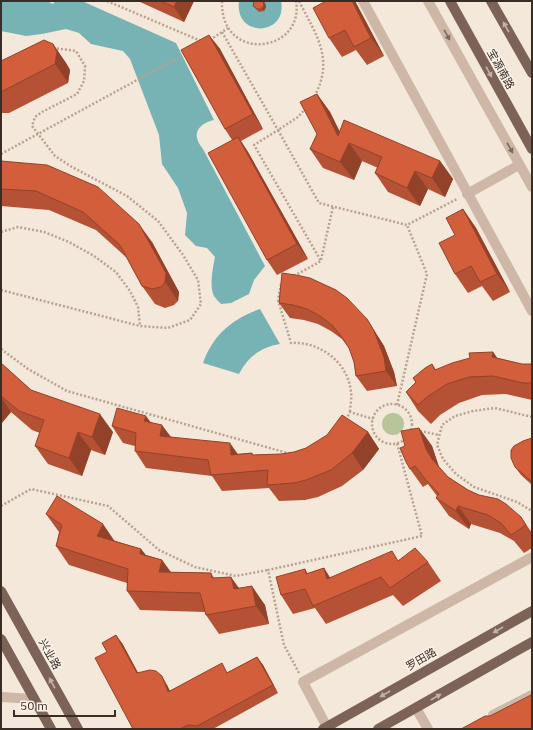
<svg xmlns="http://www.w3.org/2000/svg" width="533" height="730" viewBox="0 0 533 730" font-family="'IBM Plex Sans','Noto Sans SC',sans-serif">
<rect width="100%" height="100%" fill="#f4e8db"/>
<circle fill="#b7c599" cx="393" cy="424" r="11"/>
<g fill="#77b3b5">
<path d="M 1,1 L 47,1 L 53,4 L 55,1 L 82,1 L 176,43 L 214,120 C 197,124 191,135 203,149 L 265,266 L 254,280 L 249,294 L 231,303 L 221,304 C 219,302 216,299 214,296 C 209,287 213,267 215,257 L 207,248 L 196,246 L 185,235 L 187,213 L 178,188 L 162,164 L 159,135 L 130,59 L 123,51 L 91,44 L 79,33 L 66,29 L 42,34 L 26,36 L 1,31 Z"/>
<path d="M 239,1 L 281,1 C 288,36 234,39 239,1 Z"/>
<path d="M 260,309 L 280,344 C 261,347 248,357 239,374 L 203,363 C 213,335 232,319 260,309 Z"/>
</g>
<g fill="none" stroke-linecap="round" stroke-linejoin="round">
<g stroke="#baa18f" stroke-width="2.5" stroke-dasharray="2 2" stroke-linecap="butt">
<polyline points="107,1 201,41"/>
<path d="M 222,1 C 220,64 305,53 296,1"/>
<path d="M 299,1 C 316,35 335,59 314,97"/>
<polyline points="222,32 278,130 254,145 321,261 294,276"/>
<polyline points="210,40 228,28"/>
<polyline points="306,108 298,117 278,130 319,203 407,225 457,199"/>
<polyline points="1,154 185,54"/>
<polyline points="1,232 18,227 44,232 69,242 94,256 116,272 130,291 138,307 140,326"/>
<polyline points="321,260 333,207"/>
<path d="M 281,284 L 278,300 L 291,343 C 320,341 349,363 351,393 C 352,399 350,406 350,412"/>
<polyline points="1,290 140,326 168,328 190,320 201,304 198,280 183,255 158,221 127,196 72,167 55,156 32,126 35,117 42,112 77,94 84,81 85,66 76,51 53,48"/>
<polyline points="1,349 28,369 67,391 291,454"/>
<circle cx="392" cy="424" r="20"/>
<polyline points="397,405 427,274 407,225"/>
<polyline points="532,417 495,408 473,411 455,416 442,425 437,445 443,459 456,474 474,487 517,502 532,511"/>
<polyline points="346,420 350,412 373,419"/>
<polyline points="420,431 439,435"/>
<polyline points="1,506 31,489 108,506 159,550 195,567 236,576 268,570"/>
<polyline points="299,673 284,645 268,570 422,536 397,443"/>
</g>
<g stroke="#ceb7a6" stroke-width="10">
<polyline points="363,1 532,311"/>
<polyline points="428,1 532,187"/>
<polyline points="467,194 519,165"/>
<polyline points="1,697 34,699"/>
<polyline points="416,708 428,729"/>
<polyline points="493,715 532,695"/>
<polyline points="327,727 303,682 532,557"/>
</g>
<g stroke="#7d6357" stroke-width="10">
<polyline points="450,1 532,149"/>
<polyline points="491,1 532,73"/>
<polyline points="1,591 78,729"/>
<polyline points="1,639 51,729"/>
<polyline points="323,729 532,611"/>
<polyline points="378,729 532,642"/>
</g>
</g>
<g fill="#b55134">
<polygon points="138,1 194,1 184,22"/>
<polygon points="355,1 384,56 367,65 356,50 342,57 329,38"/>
<polygon points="265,3 266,7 264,11 259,12 253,6"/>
<polygon points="209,35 220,49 263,129 241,141 248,152 308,259 277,275 267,260 232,140 225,129"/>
<polygon points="53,44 66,63 70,70 68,83 9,113 1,113 1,61"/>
<polygon points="317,94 330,112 340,132 440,161 453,179 445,197 428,189 420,206 388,192 375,173 378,168 362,161 354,180 323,168 310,149 317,134"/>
<polygon points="1,161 152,242 179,292 178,301 174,305 165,308 155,304 142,286 127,258 96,230 49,210 1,206"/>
<polygon points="463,209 476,228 510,292 493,301 482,286 468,293 455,274 455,235"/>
<polygon points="282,273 367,319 384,346 394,372 397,386 367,391 356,376 354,362 349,348 342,339 331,331 318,324 304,320 290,318 279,303"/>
<polygon points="493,352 497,358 522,364 532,364 532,400 506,394 482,395 459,403 440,415 431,424 418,411 406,392 416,382 413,378 432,364 436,370"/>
<polygon points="1,363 31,390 113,432 105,455 91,450 82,476 48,464 35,446 40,433 32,430 11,412 1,424"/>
<polygon points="151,422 171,437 238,454 252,453 253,455 281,454 294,452 368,432 379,449 363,470 342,486 318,497 305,500 279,501 269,488 222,491 212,476 146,468 135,451 135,446 123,443 112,426"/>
<polygon points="419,428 432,446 439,467 448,477 468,490 521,517 532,533 532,548 524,553 514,541 500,533 471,524 469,529 449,516 436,498 437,496 428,484 423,487 410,469 405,446"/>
<polygon points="532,438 532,485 521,475 515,467"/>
<polygon points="46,514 115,541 141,549 146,555 162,560 171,572 211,573 214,578 239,588 265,605 269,624 219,634 206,615 205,612 140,610 127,591 127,583 69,565 56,546 59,532"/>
<polygon points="398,561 428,562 441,581 403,606 393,595 326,624 315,608 293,614 281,595 305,569 308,574 324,568 330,578"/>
<polygon points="122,643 138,673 167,685 170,691 228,672 257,657 263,665 278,693 213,729 133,729 107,652"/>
</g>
<g fill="#93422a">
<polygon points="177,1 194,1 184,22 174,7"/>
<polygon points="263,1 265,3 266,7 264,11 262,9"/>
<polygon points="352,1 355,1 384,56 371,38"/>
<polygon points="209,35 220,49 263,129 253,114"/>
<polygon points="53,44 66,63 70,70 68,83 55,64"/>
<polygon points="317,94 330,112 347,147 349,143 362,161 354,180 340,162 338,136"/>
<polygon points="238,137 248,152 308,259 297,244"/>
<polygon points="440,161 453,179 445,197 432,178"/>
<polygon points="415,171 428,189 420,206 407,188"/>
<polygon points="463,209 476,228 510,292 497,274"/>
<polygon points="139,224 152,242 179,292 178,301 165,282"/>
<polygon points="367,319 384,346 394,372 397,386 386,371"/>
<polygon points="493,352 506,370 492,357"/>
<polygon points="1,397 11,412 1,424"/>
<polygon points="100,414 113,432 105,455 92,437"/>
<polygon points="146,416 158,432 144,421"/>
<polygon points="162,425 174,441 160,436"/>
<polygon points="419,428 432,446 439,467 432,459 426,449"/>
<polygon points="78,432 91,450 82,476 69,458"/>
<polygon points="368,432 379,449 363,470 352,453"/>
<polygon points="230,443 242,460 231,455"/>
<polygon points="458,506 471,524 469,529 456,511"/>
<polygon points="103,524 116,543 97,536"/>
<polygon points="141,549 154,567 140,554"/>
<polygon points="162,560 175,579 159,572"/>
<polygon points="324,568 336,587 327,579"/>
<polygon points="231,577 244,595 247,608 234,589"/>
<polygon points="252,586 265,605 269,624 256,606"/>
<polygon points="116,635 122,643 143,682 137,673"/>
<polygon points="257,657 263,665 278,693 273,685"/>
<polygon points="162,676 167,685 174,701 168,692"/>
</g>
<g fill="#d25e3c" stroke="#93422a">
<polygon points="160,1 177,1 174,7"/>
<polygon points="254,1 263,1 264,5 262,9 257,9 253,6"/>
<polygon points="326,1 352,1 371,38 354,47 345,30 329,38 313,8"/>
<polygon points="209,35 253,114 225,129 181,50"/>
<polygon points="44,40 53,44 57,52 55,64 1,92 1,61"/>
<polygon points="317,94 338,136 344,120 440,161 432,178 415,171 407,188 375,173 382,157 349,143 340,162 310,149 317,134 300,102"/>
<polygon points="238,137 297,244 267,260 208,153"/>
<polygon points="1,161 47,165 98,187 139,224 166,273 165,282 161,287 152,289 142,286 120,245 83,212 36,191 1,189"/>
<polygon points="463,209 497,274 480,282 471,266 455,274 439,243 455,235 446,218"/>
<polygon points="282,273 296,275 310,278 336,290 347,298 367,319 374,331 384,357 386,371 356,376 354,362 349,348 341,336 332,325 320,316 307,309 293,305 279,303"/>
<polygon points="493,352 492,357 522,364 532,364 532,383 523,383 493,376 469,377 447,384 427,397 418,405 406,392 416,382 413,378 425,368 432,364 435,370 452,363 470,358 469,353"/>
<polygon points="1,363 31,390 100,414 92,437 78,432 69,458 35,446 44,420 19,411 1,396"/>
<polygon points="117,408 146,416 144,421 162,425 160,436 230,443 231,455 252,453 252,455 281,454 294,452 306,448 327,435 342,415 368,432 352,453 331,470 306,480 294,483 267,485 268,470 211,475 208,460 135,451 136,433 112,426"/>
<polygon points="419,428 426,449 432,459 448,477 468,490 479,495 498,499 506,504 521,517 526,525 511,535 501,523 488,515 458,506 456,511 436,498 439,494 426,480 415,466 410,469 406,462 400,448 405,446 401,431"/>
<polygon points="532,438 532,482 515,467 511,458 511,450 514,446 523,441"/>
<polygon points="57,496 103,524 97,536 141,549 140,554 162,560 159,572 211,573 212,578 231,577 234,589 252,586 256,606 206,615 200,593 127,591 128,569 56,546 62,525 46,514"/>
<polygon points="415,548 428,562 390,588 381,577 313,606 305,589 281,595 276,577 305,569 306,574 324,568 327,579 392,551 398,561"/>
<polygon points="116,635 137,673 150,670 156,671 162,676 168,692 222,663 227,673 257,657 273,685 197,726 188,725 180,729 133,729 95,658 107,652 102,643"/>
<polygon points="532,694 532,729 461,729 485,716 490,716 531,695"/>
</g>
<defs><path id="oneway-solid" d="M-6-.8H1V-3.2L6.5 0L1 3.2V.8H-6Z"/></defs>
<g fill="#c2b2a7">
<use href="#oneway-solid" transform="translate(506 27) rotate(-119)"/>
<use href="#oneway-solid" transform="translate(489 72) rotate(61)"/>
<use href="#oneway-solid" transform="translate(498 630) rotate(150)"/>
<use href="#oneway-solid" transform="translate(52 683) rotate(-119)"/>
<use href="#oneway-solid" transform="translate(385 694) rotate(150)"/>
<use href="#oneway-solid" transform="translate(436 697) rotate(-30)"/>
</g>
<g fill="#7c6b60">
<use href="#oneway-solid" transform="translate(447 35) rotate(61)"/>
<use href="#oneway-solid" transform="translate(510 148) rotate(61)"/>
</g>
<g text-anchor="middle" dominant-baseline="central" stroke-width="3" stroke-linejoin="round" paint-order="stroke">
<g font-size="11" fill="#392d27" stroke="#fbf2e8">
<text transform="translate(501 69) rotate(61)">宝源南路</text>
<text transform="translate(50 654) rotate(61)">兴业路</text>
<text transform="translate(421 659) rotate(-30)">罗田路</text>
</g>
</g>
<rect width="533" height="730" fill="none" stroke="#392d27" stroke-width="4"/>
<path d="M14 710v6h101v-6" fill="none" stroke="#392d27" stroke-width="2"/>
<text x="20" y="710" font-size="12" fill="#392d27" stroke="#fbf2e8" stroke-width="3" paint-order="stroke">50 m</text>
</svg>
